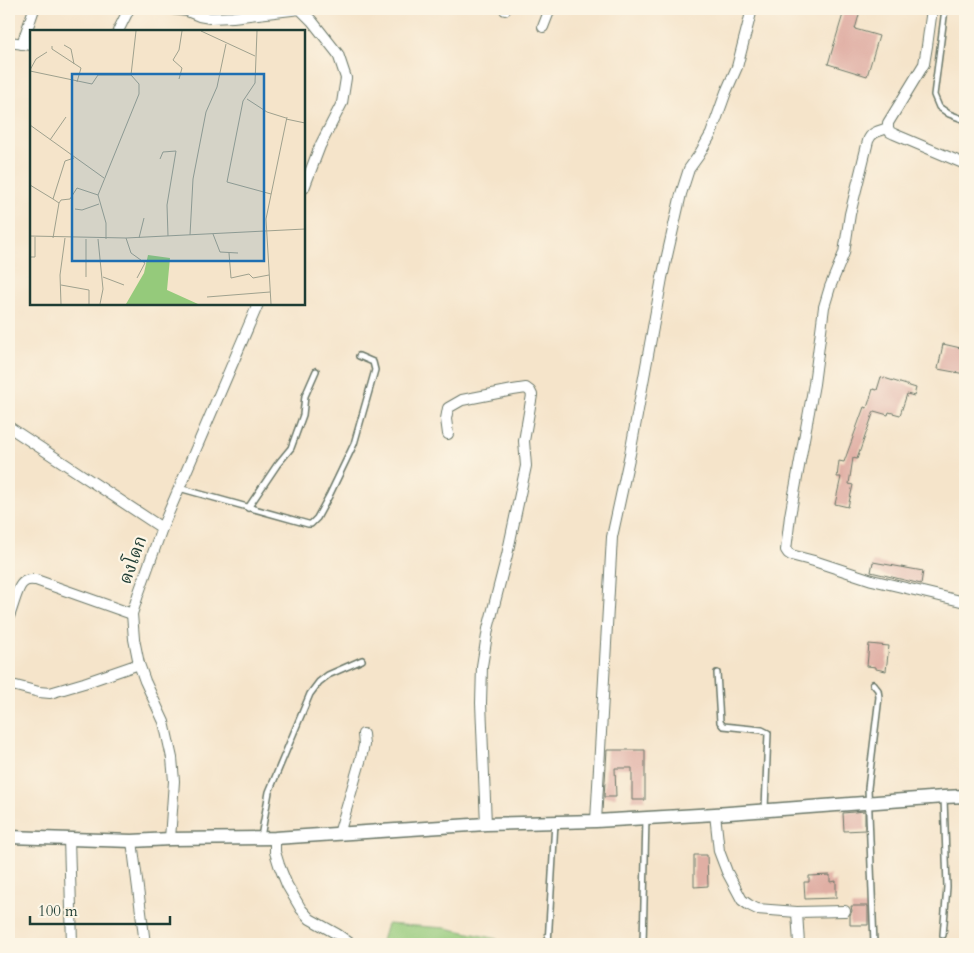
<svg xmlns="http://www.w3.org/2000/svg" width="974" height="953" viewBox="0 0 974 953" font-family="Cardo,'Noto Serif Thai',serif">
<rect width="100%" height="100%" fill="#fcf5e5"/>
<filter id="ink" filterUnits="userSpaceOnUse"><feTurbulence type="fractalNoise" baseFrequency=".02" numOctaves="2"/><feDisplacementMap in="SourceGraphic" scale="10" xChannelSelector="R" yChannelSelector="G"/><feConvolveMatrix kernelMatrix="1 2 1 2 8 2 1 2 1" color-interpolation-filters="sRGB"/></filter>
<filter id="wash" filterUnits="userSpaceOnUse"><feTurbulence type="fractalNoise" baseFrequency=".0096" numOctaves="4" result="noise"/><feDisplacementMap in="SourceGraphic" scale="20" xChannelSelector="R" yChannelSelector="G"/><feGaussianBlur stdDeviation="1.12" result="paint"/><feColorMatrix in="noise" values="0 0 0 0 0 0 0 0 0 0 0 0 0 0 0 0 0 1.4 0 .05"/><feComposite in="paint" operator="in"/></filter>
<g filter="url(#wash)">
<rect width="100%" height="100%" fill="#f5e4ca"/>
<polygon fill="#95ca7b" stroke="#5a8458" points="387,924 446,928 497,939 496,944 381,944"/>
<g id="blocks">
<g fill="#e0afa4">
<polygon points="844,11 859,15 855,29 879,36 867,76 828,64"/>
<polygon points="943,344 965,349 965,374 938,369"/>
<polygon points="881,377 916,388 914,396 907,394 900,415 889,412 888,415 874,411 857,459 853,458 849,484 853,485 848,507 835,504 841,477 837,477 839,461 844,462 864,407 867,408 873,389 877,390"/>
<polygon points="873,562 923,571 921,584 871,572"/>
<polygon points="869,644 889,646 886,671 876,669 876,667 867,666"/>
<polygon points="607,750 645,750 645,800 632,800 632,768 615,768 616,797 604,797"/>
<polygon points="865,811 865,830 844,831 843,813"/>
<polygon points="694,855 707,855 708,886 694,887"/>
<polygon points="830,875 830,882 836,881 836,898 805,899 804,882 809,882 809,876"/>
<polygon points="851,906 868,906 868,925 850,925 850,915 852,911"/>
</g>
</g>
</g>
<g filter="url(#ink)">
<use href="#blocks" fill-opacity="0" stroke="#6a7768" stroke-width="1"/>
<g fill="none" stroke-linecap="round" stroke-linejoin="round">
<g stroke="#6a7768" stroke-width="8">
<g id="service">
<polyline points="945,9 934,95 939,107 949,114 965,120"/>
<polyline points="179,488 308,524 311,524 317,518 329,496 354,444 375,370 373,362 359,356"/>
<polyline points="248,508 277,465 291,448 303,415 305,396 316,371"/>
<polyline points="717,673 720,722 723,726 762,730 768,733 765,809"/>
<polyline points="873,684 878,690 879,697 868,788 874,944"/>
<polyline points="261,837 269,792 310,694 319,682 328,675 362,660"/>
<polyline points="943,935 947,887 944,798"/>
<polyline points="548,944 555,822"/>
<polyline points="643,944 646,818"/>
</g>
</g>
<g stroke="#6a7768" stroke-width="12">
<g id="minor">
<polyline points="172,9 187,11 199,16 210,18 233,17 300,9 312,21 338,54 346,78 342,103 320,146 304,188"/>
<polyline points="505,10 505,9"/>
<polyline points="543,27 550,9"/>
<polyline points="118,31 129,9"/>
<polyline points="9,42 31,45"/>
<polyline points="22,44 34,9"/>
<path d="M 888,128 C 879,131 871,132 868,141 L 850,214 L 844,253 L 830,287 L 824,307 L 814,384 L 790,516 L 786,550 L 788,553 L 791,555 L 814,561 L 872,580 L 965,602"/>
<polyline points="888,128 888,123 924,64 927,46 932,9"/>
<polyline points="888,128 890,132 894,134 965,164"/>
<polyline points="9,427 162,528"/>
<polyline points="448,434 446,419 448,408 462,400 513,390 526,388 530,391 532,395 524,441 526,466 507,555 488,629 482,666 481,703 486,824"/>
<path d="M 9,616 C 13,608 17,586 24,582 C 27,579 32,580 36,580 L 132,614"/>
<polyline points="16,686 39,692 50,693 84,683 139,664"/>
<polyline points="715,814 719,851 727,872 742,900 749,905 757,909 797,912 845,911"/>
<polyline points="596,821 612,537 630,454 662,278 681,194 689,169 699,155 711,134 726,92 737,67 752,9"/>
<polyline points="339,834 361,758 364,745 363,734"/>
<polyline points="69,838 72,944"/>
<polyline points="275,838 275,852 279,865 287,885 301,909 310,919 337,934 351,944"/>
<polyline points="170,839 174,781 172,758 164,722 145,681 139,664 134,639 132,614 138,595 162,528 258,304"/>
<polyline points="132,841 145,944"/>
<polyline points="797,912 799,944"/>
</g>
</g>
<g stroke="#6a7768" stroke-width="15">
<polyline id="tertiary" points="9,837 132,841 170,839 275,838 486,824 596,821 715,814 944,797 965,796"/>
</g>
<use href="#service" stroke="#fff" stroke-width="5"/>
<use href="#minor" stroke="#fff" stroke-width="10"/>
<use href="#tertiary" stroke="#fff" stroke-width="12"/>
</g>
</g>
<g text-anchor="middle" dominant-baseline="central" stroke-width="4.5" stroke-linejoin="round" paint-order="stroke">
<g font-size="18" fill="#1f3d34" stroke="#fcf5e5">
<text transform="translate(133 560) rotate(-70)">ดงโดก</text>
</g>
</g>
<g transform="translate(30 30)">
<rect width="275" height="275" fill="#f5e4ca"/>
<path d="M 118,225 L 140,228 L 137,260 L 168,274 L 96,274 L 114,243 Z" fill="#95ca7b"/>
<path fill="none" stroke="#9fa18e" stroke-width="1" d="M 171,1 L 225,26M 227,1 L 225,53 L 213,71 L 197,152 L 241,164M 34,15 L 41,19 L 44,34M 22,16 L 22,19 L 51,38 L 47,52M 0,40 L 6,29 L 17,22M 0,41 L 62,54 L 68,45 L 101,45M 149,49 L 152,38 L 143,30 L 149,20 L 152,1M 217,69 L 237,82 L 256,88M 256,89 L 275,93M 0,95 L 74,148M 20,110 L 36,87M 130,129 L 133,122 L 146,121 L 137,175 L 138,206M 0,155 L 23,169M 29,173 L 31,170 L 40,169 L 47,158 L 68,165M 45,179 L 52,180 L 69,174M 183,204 L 190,222 L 208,223M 160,205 L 163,149 L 176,82 L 187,57 L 196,14M 0,206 L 96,208 L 275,199M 23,208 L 29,173 L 23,169 L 35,131 L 44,128M 96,208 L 101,223 L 115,233 L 107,248M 109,208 L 114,188M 56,209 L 56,247M 68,209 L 73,259 L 70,274M 76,209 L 76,193 L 68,165 L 109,64 L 109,54 L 101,45 L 106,1M 199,223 L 201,248 L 219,244 L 223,248 L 239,245M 0,227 L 5,227 L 5,207M 73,247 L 94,255M 31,255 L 59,260 L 59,274M 177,267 L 240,262M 31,274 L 30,245 L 35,208M 241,274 L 236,189 L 257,87"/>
<path fill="#1f6fb2" fill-opacity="0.15" stroke="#1f6fb2" stroke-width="2.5" d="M 42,44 L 234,44 L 234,231 L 42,231 Z"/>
<rect width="275" height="275" fill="none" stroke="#1f3d34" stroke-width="2.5"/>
</g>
<rect width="974" height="953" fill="none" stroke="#fcf5e5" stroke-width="30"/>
<path d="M30 916v8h140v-8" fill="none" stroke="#1f3d34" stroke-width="2.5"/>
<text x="38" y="916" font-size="15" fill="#1f3d34" stroke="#fcf5e5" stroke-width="4" paint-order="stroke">100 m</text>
</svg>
